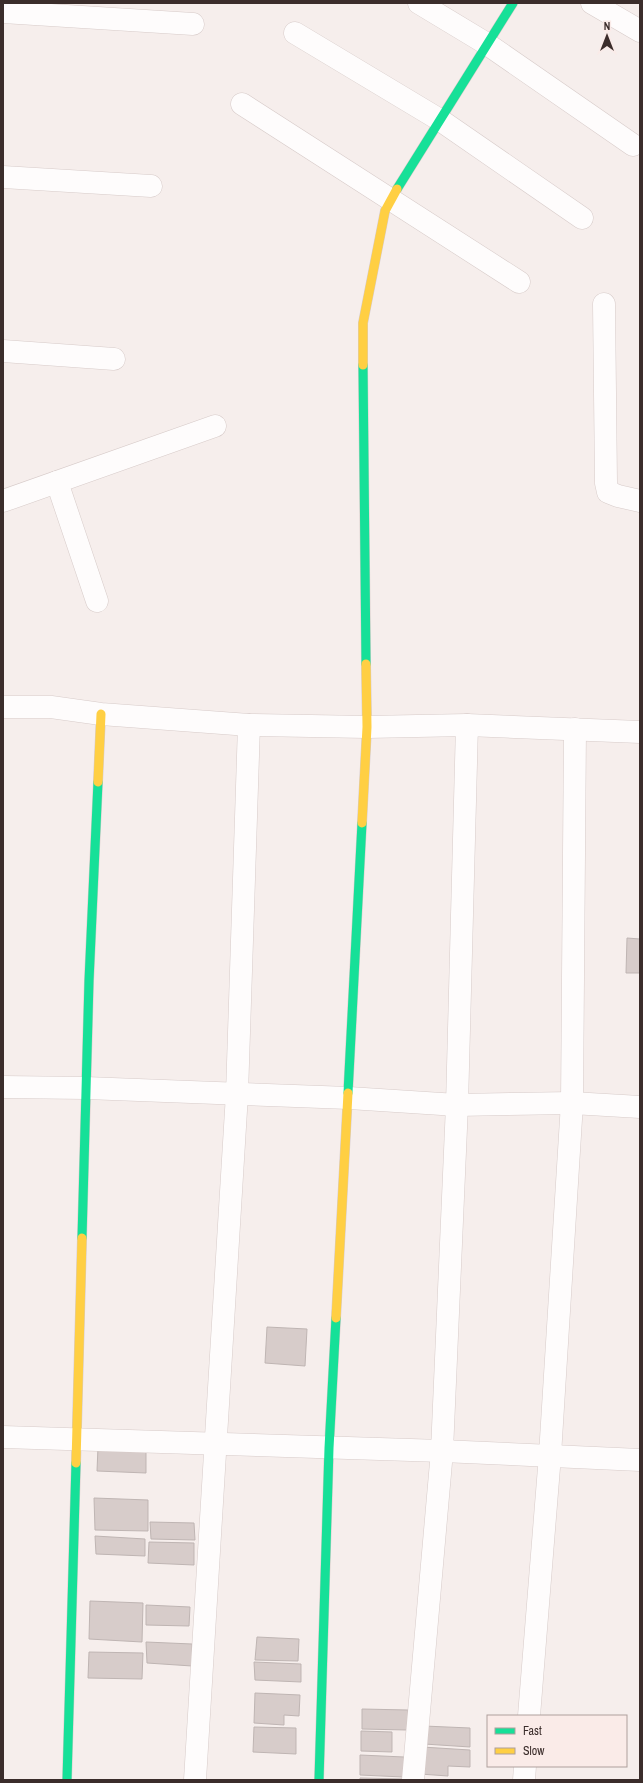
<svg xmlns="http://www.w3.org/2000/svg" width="643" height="1783" viewBox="0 0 643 1783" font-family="'Archivo Narrow',sans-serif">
<rect width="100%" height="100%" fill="#f6eeec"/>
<g fill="#d7ccca" stroke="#bfb5b3">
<polygon points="627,938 640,939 640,973 626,973"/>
<polygon points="267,1327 307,1329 305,1366 265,1363"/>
<polygon points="98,1447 146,1447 146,1473 97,1471"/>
<polygon points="94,1498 148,1500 148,1531 95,1530"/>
<polygon points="150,1522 194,1523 195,1540 151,1539"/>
<polygon points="95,1536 145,1539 145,1556 96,1554"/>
<polygon points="149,1542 194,1543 194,1565 148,1563"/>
<polygon points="90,1601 143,1603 142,1642 89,1639"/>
<polygon points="146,1605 190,1607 189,1626 146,1625"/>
<polygon points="257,1637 299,1639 298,1661 255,1660"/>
<polygon points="146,1642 192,1644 192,1666 147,1663"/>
<polygon points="89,1652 143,1653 142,1679 88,1678"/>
<polygon points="254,1662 301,1664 301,1682 255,1680"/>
<polygon points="255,1693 300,1695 299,1716 284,1715 284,1725 254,1723"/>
<polygon points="362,1709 408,1710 407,1730 362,1729"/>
<polygon points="424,1726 470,1728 470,1747 424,1744"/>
<polygon points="254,1727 296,1728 296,1754 253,1752"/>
<polygon points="361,1731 392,1732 392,1752 361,1751"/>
<polygon points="422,1747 470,1750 470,1767 448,1766 448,1776 420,1774"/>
<polygon points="360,1755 404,1757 403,1777 360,1775"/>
<polygon points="360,1778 404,1779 404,1780 360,1780"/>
</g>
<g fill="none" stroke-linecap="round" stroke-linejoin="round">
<g stroke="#d7cbc9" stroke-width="23">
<g id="street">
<polyline points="419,3 487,44 633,145"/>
<polyline points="592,3 640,31"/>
<polyline points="3,12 193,24"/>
<polyline points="295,33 440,120 582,218"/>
<polyline points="242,104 519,282"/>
<polyline points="3,177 151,186"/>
<polyline points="604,304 606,483 608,492 618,496 640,501"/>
<polyline points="3,351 114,359"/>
<polyline points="57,482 97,601"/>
<polyline points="3,501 215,426"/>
<polyline points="3,707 51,707 101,714 249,725 367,727 467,725 640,732"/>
<polyline points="3,1087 86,1088 349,1098 457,1105 572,1103 640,1107"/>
<polyline points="3,1437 442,1451 640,1460"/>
<polyline points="529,1716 550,1455 572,1103 575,729"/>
<polyline points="195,1780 237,1094 249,725"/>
<polyline points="413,1780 442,1451 457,1105 467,725"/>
<polyline points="524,1780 525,1766"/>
</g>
</g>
<g stroke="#d7cbc9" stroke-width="10">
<g id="fast">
<polyline points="397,189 513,3"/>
<polyline points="363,365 366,664"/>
<polyline points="348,1093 362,823"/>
<polyline points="82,1238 89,981 98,782"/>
<polyline points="67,1780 76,1463"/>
<polyline points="319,1780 329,1448 336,1318"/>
</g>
</g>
<g stroke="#d7cbc9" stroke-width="10">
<g id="slow">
<polyline points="363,365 363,323 385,211 397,189"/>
<polyline points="98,782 101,714"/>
<polyline points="362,823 367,727 366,664"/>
<polyline points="336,1318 348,1093"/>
<polyline points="76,1463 82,1238"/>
</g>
</g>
<use href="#street" stroke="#fefcfc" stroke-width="22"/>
<use href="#fast" stroke="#16e098" stroke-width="9"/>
<use href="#slow" stroke="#ffcf43" stroke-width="9"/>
</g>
<rect width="643" height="1783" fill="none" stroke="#3b2d2b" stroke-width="8"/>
<rect x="487" y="1715" width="140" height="52" fill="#faebe8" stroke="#ae9f9c"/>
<rect x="495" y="1728" width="20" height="6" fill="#16e098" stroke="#ae9f9c"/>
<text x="523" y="1735" font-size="12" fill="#3b2d2b">Fast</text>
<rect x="495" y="1748" width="20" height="6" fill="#ffcf43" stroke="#ae9f9c"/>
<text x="523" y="1755" font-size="12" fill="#3b2d2b">Slow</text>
<g transform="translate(607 36)" stroke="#faebe8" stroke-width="3" paint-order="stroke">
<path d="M0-3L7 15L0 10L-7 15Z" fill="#3b2d2b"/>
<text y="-6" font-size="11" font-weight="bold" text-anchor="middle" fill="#3b2d2b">N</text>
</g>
</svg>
